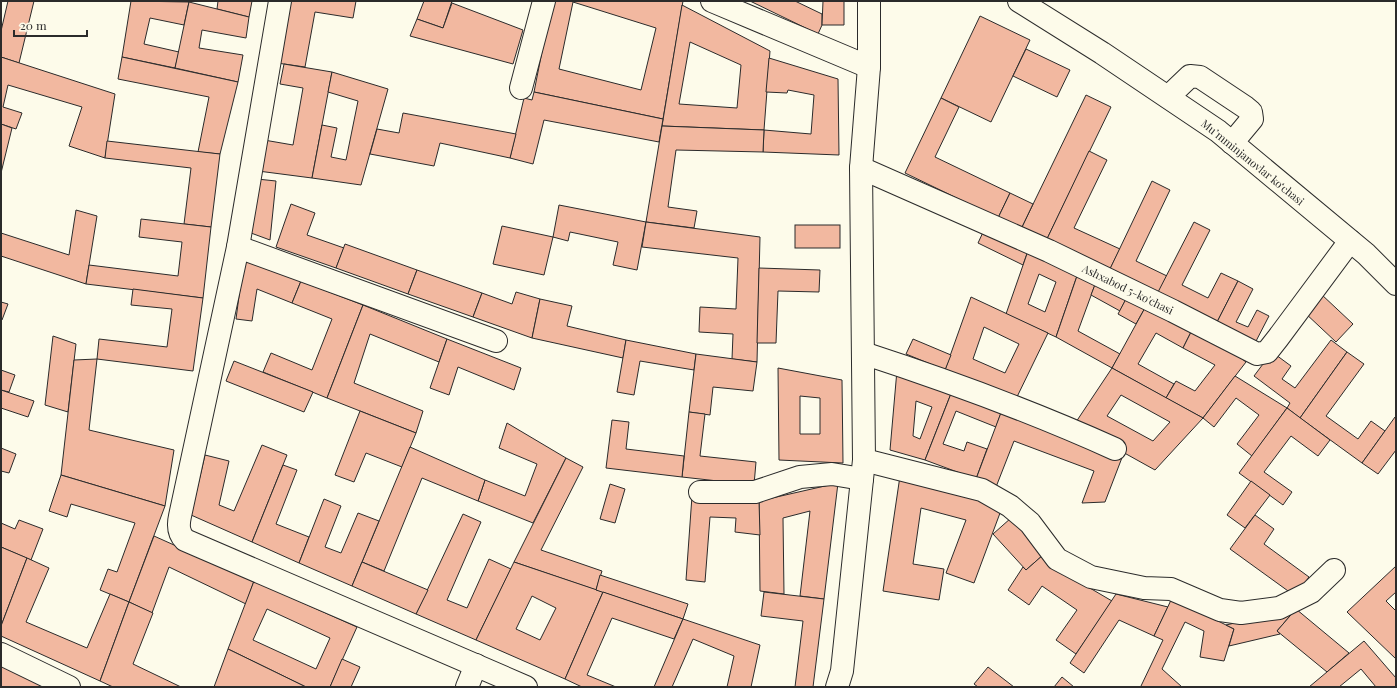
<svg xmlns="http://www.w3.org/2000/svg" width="1397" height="688" viewBox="0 0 1397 688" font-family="'Playfair Display',serif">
<rect width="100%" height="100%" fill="#fdfbea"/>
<g fill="#f2b8a0" stroke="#2b2b2b" fill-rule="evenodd">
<polygon points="8,1 34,1 19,63 1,57 1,31"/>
<polygon points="131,1 189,2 184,25 150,18 144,44 179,52 175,68 122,57"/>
<polygon points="218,1 252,1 249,17 217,9"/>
<polygon points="288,1 356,1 353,18 315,12 305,67 277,63"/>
<polygon points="424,1 452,1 443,28 417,19"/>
<path d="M 552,1 L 683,1 L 663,119 L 534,92 ZM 573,2 L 656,28 L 641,90 L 559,69 Z"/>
<polygon points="750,1 795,1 822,14 822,25 818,34"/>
<polygon points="823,1 844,1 844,25 822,25"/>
<polygon points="189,2 249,17 246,38 202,30 199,48 243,55 238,82 175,68"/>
<polygon points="452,3 523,30 513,64 410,36 417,19 443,28"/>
<path d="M 682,5 L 770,51 L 764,130 L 662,126 ZM 690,42 L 741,65 L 737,108 L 679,104 Z"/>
<polygon points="980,16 1030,40 991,122 941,98"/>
<polygon points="1026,49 1070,70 1057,97 1013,76"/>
<polygon points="1,57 115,94 105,158 69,146 82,107 8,85 3,107 22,113 16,129 1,124"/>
<polygon points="122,57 238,82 220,154 198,152 209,97 118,79"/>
<polygon points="769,58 838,79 839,155 763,152 764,130 811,134 814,95 788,90 787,93 766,92"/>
<polygon points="284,64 332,72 312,178 258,171 264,140 293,145 303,88 280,84"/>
<polygon points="332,72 388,89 361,185 312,178 322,125 337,128 331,157 346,160 358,101 328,92"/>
<polygon points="534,92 663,119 659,142 544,120 533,164 510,158 524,98 532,100"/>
<polygon points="1086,95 1111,107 1046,241 1021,229"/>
<polygon points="941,98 959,107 935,157 1010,193 998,218 905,173"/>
<polygon points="403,113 516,134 510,158 440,143 434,166 370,154 377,129 399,133"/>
<polygon points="1,124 12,128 1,173"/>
<polygon points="662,126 764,130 763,152 676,150 668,207 697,211 694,228 646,222"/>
<polygon points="107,141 220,154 211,227 184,224 191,168 105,158"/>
<polygon points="1089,151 1107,160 1074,228 1120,249 1109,271 1046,241"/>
<polygon points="257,179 276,181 270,240 251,233"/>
<polygon points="1152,181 1170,190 1136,261 1167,276 1158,294 1109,271"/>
<polygon points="1010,193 1033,204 1021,229 998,218"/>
<polygon points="291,204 315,213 307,235 344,248 336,268 276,247"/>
<polygon points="559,205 646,222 637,270 613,265 618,242 570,232 568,241 553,237"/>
<polygon points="76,210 97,216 86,284 1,256 1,233 69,255"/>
<polygon points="141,219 211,227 203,298 86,284 89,265 178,276 182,242 139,237"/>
<polygon points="646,222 760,237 757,362 732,359 733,334 699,332 700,307 736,309 738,258 642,247"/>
<polygon points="1194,222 1210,230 1182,285 1208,298 1221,273 1238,281 1215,326 1156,296"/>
<rect x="795" y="225" width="45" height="23"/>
<polygon points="502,226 553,237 544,275 493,264"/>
<polygon points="985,228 1029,248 1023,265 978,243"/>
<polygon points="345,244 417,270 408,294 336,268"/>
<path d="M 1029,248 L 1078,273 L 1056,337 L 1006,314 ZM 1039,274 L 1056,282 L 1045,312 L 1028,304 Z"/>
<polygon points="244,258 301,281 292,303 257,289 252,321 236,319"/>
<polygon points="759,268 820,270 819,292 778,291 776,343 757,343"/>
<polygon points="417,270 482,293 473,317 408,294"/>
<polygon points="1078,273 1096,282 1078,331 1120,354 1112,368 1056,337"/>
<polygon points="301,281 363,305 327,398 263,372 271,353 312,370 332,319 292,303"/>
<polygon points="1238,281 1253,289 1236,322 1248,327 1257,310 1269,316 1254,345 1215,326"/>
<polygon points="1096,282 1126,299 1120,311 1091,295"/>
<polygon points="133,289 203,298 193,371 97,359 99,339 167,347 172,309 131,305"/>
<polygon points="516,292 540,299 532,338 473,317 482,293 512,304"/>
<polygon points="1321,294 1353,324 1336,342 1304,312"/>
<path d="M 971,297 L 1048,333 L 1015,401 L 945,370 ZM 984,327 L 1019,344 L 1005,373 L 973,359 Z"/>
<polygon points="540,299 572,306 567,326 626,340 623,358 532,338"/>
<polygon points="1126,299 1146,306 1136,324 1118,314"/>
<polygon points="1,302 8,304 2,320 1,320"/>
<polygon points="363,305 447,339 439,362 370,334 354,383 423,411 416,433 327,398"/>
<polygon points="1146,306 1193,328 1183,348 1156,333 1138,364 1174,384 1166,398 1112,368"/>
<polygon points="1193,328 1228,348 1246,362 1203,418 1166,398 1176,381 1195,391 1215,365 1183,348"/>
<polygon points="53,336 76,344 68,412 45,405"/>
<polygon points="447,339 521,368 514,390 458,367 449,395 430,388"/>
<polygon points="913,339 951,355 945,370 906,354"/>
<polygon points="626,340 696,354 694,370 640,361 634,395 617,392"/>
<polygon points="1331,340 1347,352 1300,418 1287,408 1290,403 1254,376 1272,352 1291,366 1282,379 1295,388"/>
<polygon points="1347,352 1364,364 1326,416 1358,439 1371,421 1385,431 1362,463 1300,418"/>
<polygon points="696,354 757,362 753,391 713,387 710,415 689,412"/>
<polygon points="97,359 89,430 174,450 165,506 61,475 74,360"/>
<polygon points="234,361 313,392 304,412 226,381"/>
<path d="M 778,368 L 842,380 L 843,463 L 779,460 ZM 800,396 L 820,398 L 820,434 L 800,434 Z"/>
<path d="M 1112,368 L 1203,418 L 1155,470 L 1074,425 ZM 1121,395 L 1170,422 L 1153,441 L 1107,416 Z"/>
<polygon points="1,370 15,375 9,392 1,390"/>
<path d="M 897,370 L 952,391 L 925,460 L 890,450 ZM 916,401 L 932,407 L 920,439 L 913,436 Z"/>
<polygon points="1235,376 1287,408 1252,456 1237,444 1259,415 1236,398 1214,427 1203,418"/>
<polygon points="1,390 34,401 28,417 1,408"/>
<polygon points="952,391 1002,410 996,427 956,411 943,444 964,451 967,442 987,449 976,479 925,460"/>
<polygon points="1287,408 1330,440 1318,456 1291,436 1264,472 1292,492 1283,505 1239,473"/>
<polygon points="1002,410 1123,455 1105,502 1082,503 1094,471 1014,441 996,487 976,479"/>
<polygon points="360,411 416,433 402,467 366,453 354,482 335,475"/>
<polygon points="689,412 705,414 700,456 756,462 754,485 682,477"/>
<polygon points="1395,417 1396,418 1396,450 1378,474 1362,463"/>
<polygon points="612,420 629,422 626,449 684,456 682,477 606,468"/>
<polygon points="507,423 566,458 533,523 478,501 485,480 525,496 537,464 499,448"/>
<polygon points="262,445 287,455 252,542 191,515 205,455 229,461 219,505 234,511"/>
<polygon points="410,447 485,480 478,501 422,478 384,571 362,562"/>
<polygon points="1,448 16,454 9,473 1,471"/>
<polygon points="566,458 583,467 541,550 602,571 596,590 514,562"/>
<polygon points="283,465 297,470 276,524 309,537 299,563 252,542"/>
<polygon points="61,475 165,506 129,602 100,590 108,569 117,572 135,523 71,504 67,517 49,511"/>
<polygon points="900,476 1003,505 974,583 946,573 966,520 921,508 913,564 944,569 939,600 883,591"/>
<polygon points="1251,481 1270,495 1245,528 1227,515"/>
<polygon points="838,483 824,599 800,596 810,511 783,518 784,594 760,591 759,501"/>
<polygon points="610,484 625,489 615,523 600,519"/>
<polygon points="692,496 759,501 760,535 735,532 736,518 710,517 705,582 686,580"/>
<polygon points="324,499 341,506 325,547 341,553 358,513 379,521 352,586 299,563"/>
<polygon points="463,514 481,522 447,600 467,608 489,559 511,569 476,640 416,614"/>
<polygon points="1255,515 1274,529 1264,544 1309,577 1295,596 1230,549"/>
<polygon points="1011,518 1043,555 1026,570 993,534"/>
<polygon points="19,520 43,529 31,560 1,547 1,523 15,529"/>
<polygon points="154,536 254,581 246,604 169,567 152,613 129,602"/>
<polygon points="1,547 27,558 1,626"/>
<polygon points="1043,555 1054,567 1112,601 1076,654 1056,640 1077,610 1042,586 1029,605 1008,590 1023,567 1026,570"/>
<polygon points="27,558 49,568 26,622 87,648 110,594 129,602 100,681 1,636 1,626"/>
<polygon points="362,562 428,590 416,614 352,586"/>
<path d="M 514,562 L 603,592 L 565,679 L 476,640 ZM 532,596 L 556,608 L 540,640 L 516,629 Z"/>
<polygon points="1396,566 1396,592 1386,601 1396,611 1396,659 1347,612"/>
<polygon points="600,575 688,604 683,619 596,590"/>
<path d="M 254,581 L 357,627 L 330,687 L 306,687 L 228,649 ZM 267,609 L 330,638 L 316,669 L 253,640 Z"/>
<polygon points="603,592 683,619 674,639 612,618 587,675 616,687 582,687 565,679"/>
<polygon points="764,592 824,599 813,687 795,687 803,621 761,616"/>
<polygon points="1116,594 1168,607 1154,636 1119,620 1084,673 1070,663"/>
<polygon points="1172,598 1234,629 1224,661 1200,657 1204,631 1185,622 1162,669 1182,687 1142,687 1141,686 1163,640 1154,636"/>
<polygon points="129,602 153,613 133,664 181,687 113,687 100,681"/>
<polygon points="1296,609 1277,631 1280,634 1229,646 1234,629 1226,625"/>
<polygon points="1296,609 1349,653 1327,672 1277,631"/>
<polygon points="683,619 760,645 751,687 727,687 734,656 693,639 672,687 654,687"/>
<polygon points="1364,641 1396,678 1396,687 1376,687 1361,669 1339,687 1309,687"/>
<polygon points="228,649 306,687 214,687"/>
<polygon points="342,659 360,667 351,687 330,687"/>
<polygon points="1,666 43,686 42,687 1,687"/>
<polygon points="988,667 1014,687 978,687 974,684"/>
<polygon points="1062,677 1074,687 1054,687"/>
</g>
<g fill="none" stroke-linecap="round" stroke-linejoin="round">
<g stroke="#2b2b2b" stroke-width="24">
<g id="minor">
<path d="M 280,1 L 238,247 L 180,516 C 178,525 178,533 185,540 L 526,687"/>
<polyline points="712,1 869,67"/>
<polyline points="521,88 544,1"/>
<polyline points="1168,97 1190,76 1200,77 1245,107 1251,112 1252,119 1232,143"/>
<polyline points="861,168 1049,251 1173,311 1257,354 1267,352 1278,338 1350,241"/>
<polyline points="238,247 496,341"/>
<path d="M 863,353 C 949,381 1033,412 1115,449"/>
<polyline points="864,460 982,490 1010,506 1030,523 1057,559 1091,577 1144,588 1171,589 1220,610 1241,613 1279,608 1311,592 1334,570"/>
<polyline points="700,492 755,492 800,477 832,474 862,479"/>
<polyline points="1,654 69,687"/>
<polyline points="467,687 476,665"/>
</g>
</g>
<g stroke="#2b2b2b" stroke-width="24">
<g id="major">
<polyline points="1019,1 1102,53 1218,131 1366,254 1396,284"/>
<polyline points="837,687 842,671 864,460 861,168 869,67 869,1"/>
</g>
</g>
<use href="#minor" stroke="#fdfbea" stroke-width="22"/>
<use href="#major" stroke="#fdfbea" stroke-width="22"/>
</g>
<g text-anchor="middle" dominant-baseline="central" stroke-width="3" stroke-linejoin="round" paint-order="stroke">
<g font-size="11" fill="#2b2b2b" stroke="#fdfbea">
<text transform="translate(1253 162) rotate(39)">Mu’mminjanovlar ko‘chasi</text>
<text transform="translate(1128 289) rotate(26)">Ashxabod 5-ko'chasi</text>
</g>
</g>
<rect width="1397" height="688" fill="none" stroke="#2b2b2b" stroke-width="4"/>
<path d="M14 30v6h73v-6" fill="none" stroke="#2b2b2b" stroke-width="2"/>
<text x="20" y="30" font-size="12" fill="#2b2b2b" stroke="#fdfbea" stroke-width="3" paint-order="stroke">20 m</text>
</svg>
